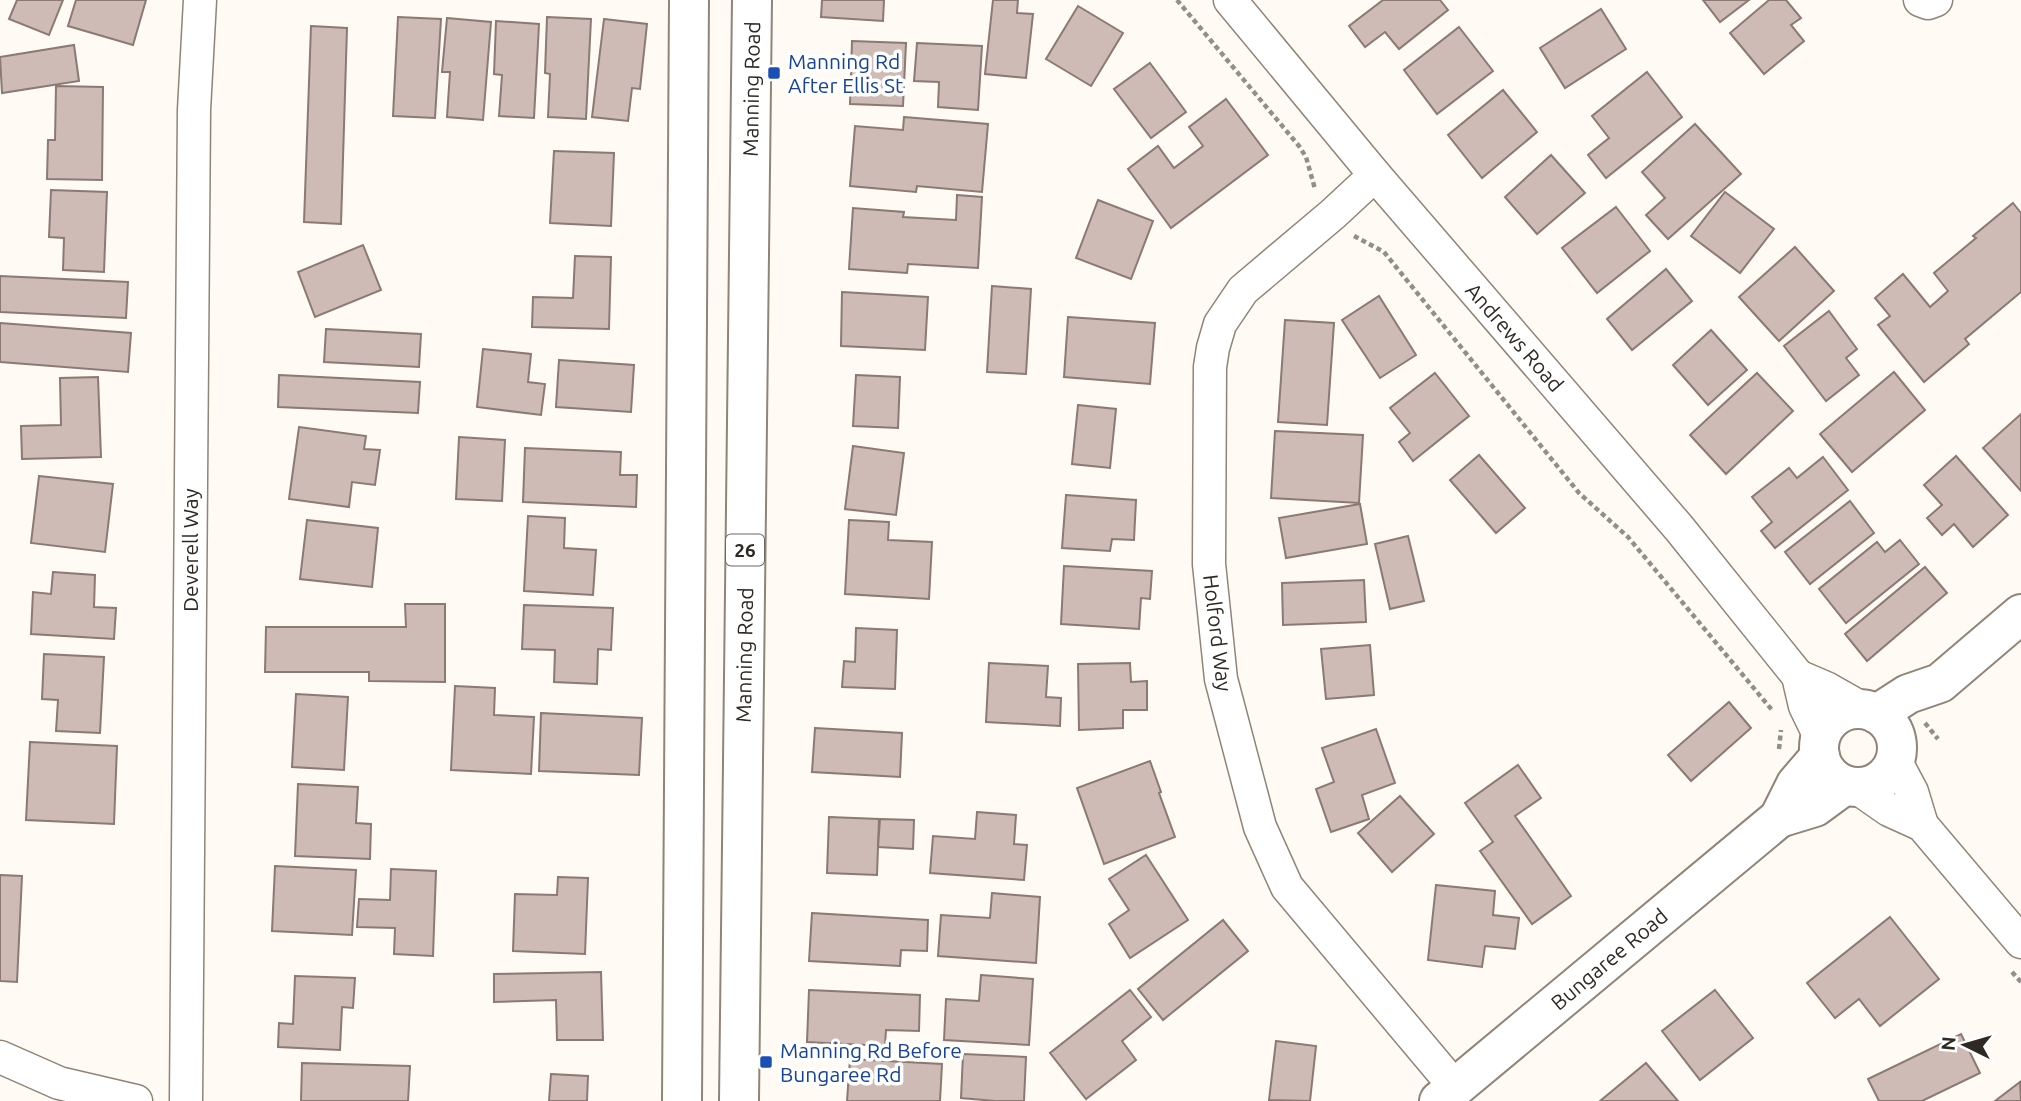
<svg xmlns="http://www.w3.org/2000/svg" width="2021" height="1101" viewBox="0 0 2021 1101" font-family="Ubuntu,sans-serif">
<rect width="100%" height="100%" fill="#fffaf4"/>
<g fill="#cfbbb5" stroke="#8b7973" stroke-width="2">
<polygon points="17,0 63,0 49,35 9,19"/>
<polygon points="76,0 146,0 133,45 68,26"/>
<polygon points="822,0 884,0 883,21 821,17"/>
<polygon points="993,0 1018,0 1017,13 1033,14 1026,78 985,74"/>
<polygon points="1383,0 1440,0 1448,10 1399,49 1385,32 1365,47 1349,26"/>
<polygon points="1703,0 1749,0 1720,22"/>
<polygon points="1769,0 1786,0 1801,18 1791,25 1804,41 1764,74 1730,33"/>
<polygon points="1078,6 1123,33 1091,86 1046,59"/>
<polygon points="1601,9 1626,49 1565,88 1540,48"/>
<polygon points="398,17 441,19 435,118 393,116"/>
<polygon points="547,17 591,19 586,119 548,117 550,74 545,73"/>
<polygon points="447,18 491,22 483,120 447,117 450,72 442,72"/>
<polygon points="604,19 647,24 640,89 632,88 628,121 592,117"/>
<polygon points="496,21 539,24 534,118 499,116 502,75 494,74"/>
<polygon points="311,26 347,28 341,224 304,222"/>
<polygon points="1459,27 1493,71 1437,114 1404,70"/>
<polygon points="852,41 906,43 903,106 850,104"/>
<polygon points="917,43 982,46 978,110 938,107 939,82 914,81"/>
<polygon points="74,45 79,81 2,93 0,57"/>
<polygon points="1150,63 1186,112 1151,138 1114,89"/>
<polygon points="1647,72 1682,117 1606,178 1588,155 1609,138 1592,116"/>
<polygon points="56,86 103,87 102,180 47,179 48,140 55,140"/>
<polygon points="1503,90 1537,132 1482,178 1448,135"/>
<polygon points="1226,99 1268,155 1171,228 1128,169 1158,146 1174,168 1203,146 1189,127"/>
<polygon points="904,117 988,124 982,192 917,186 916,192 850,186 855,126 903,130"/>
<polygon points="1695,124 1741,174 1668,239 1646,215 1665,198 1642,172"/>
<polygon points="554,151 614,153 611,226 550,223"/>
<polygon points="1551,155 1585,193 1537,234 1505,197"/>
<polygon points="51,190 107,192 104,272 63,270 64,238 49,237"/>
<polygon points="1725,192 1774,229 1740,273 1691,236"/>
<polygon points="957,195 982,197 978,268 908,264 907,273 849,269 853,208 904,212 903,217 956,220"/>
<polygon points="1098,200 1153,221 1131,279 1076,258"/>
<polygon points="2013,203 2021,213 2021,292 1965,339 1969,344 1924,382 1878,325 1890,316 1875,298 1903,274 1930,307 1948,291 1934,273 1976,238 1973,236"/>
<polygon points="1616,207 1650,251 1597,293 1562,248"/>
<polygon points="363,245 381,290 315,317 298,272"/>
<polygon points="1795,247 1834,291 1779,341 1739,297"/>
<polygon points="575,256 611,257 609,329 532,327 533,297 573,298"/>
<polygon points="1666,269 1692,301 1632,350 1607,319"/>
<polygon points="0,276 128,282 126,318 0,312"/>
<polygon points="992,286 1031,289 1026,374 987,372"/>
<polygon points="842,292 928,297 925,350 841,346"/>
<polygon points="1379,296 1416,355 1380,378 1342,320"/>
<polygon points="1829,311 1857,349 1846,358 1859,375 1826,401 1784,346"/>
<polygon points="1068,317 1155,323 1150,384 1064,377"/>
<polygon points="1285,320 1334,323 1327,425 1278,422"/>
<polygon points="0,323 131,333 128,372 0,362"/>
<polygon points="326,329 421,334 419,367 324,362"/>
<polygon points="1711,330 1747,370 1708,405 1673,365"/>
<polygon points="483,349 531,354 528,382 545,384 541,415 477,407"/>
<polygon points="559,360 634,365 631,412 556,407"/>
<polygon points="1894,372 1925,410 1852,472 1820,434"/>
<polygon points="1435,373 1469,416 1413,461 1399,442 1410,433 1390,408"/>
<polygon points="1757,373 1793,411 1726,474 1690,435"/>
<polygon points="279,375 420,382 418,413 278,407"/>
<polygon points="856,375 900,377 898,428 853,426"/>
<polygon points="98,377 101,457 22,459 21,426 61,425 60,378"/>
<polygon points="1078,405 1116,409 1110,468 1072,464"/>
<polygon points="2021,414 2021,491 1983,448"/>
<polygon points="299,427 366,436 364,449 380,450 375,485 352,482 349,507 289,499"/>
<polygon points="1275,431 1363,435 1359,503 1271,498"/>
<polygon points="459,437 505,440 502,501 456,499"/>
<polygon points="853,446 904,453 896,515 845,509"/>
<polygon points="525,448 621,452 620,475 637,475 636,507 523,502"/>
<polygon points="1479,455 1525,508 1496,533 1450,480"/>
<polygon points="1956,456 2008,515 1973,547 1954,524 1942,535 1927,518 1942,505 1924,485"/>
<polygon points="1823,457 1848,490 1775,548 1761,531 1772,522 1752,497 1789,468 1797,478"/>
<polygon points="39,476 113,484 105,552 31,543"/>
<polygon points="1066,495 1136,500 1134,540 1112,539 1110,551 1062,548"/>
<polygon points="1850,501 1874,533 1810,584 1785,552"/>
<polygon points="1360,504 1367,544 1286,558 1279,518"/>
<polygon points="528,516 565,518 564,548 596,550 593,595 524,591"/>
<polygon points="307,520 378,528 372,587 300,579"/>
<polygon points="849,520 889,522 888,540 932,542 929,599 845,594"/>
<polygon points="1408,536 1424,601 1390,609 1375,544"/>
<polygon points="1900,540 1919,564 1846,623 1819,589 1877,542 1885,552"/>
<polygon points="1064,566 1152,571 1150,599 1141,598 1139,629 1061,624"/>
<polygon points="1925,567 1947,593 1867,661 1845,634"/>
<polygon points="53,572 95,575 94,607 116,608 114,639 31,634 33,592 51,594"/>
<polygon points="1364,580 1366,622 1283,625 1282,583"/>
<polygon points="405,604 445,604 445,682 369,681 369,672 265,672 266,627 406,627"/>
<polygon points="524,605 613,608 611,650 598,649 597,684 554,682 555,650 522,649"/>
<polygon points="856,628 897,630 895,689 842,687 844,661 855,662"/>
<polygon points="1370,645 1374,695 1326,699 1321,649"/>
<polygon points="44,654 104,657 100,733 56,731 58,700 42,699"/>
<polygon points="989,663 1048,666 1046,697 1061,698 1060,726 986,722"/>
<polygon points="1130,663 1131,682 1147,681 1147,710 1123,710 1123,728 1079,730 1078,664"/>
<polygon points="455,686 495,688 494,715 534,717 531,774 451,770"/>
<polygon points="296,694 348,697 344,770 292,767"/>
<polygon points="1729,702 1751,728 1691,781 1668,755"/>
<polygon points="541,713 642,718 639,775 539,771"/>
<polygon points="815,728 902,733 900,777 812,772"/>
<polygon points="1376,729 1395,783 1362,795 1369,819 1331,832 1316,789 1334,782 1322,748"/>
<polygon points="30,742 117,746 114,824 26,820"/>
<polygon points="1150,761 1161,792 1159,793 1175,837 1104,864 1077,788"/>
<polygon points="1518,765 1541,798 1515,816 1571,896 1532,924 1480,851 1493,842 1465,803"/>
<polygon points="298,784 358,787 356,823 371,824 370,859 295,856"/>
<polygon points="1400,796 1434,834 1392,872 1358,833"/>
<polygon points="977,812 1016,815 1014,844 1027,845 1024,880 930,873 933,836 975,839"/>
<polygon points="829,817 879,819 877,875 827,873"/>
<polygon points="880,819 914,820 913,849 878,847"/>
<polygon points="1146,855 1188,920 1130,958 1109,924 1129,910 1109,879"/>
<polygon points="275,866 356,870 352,935 272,931"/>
<polygon points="391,869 436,871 433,956 394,954 395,928 357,927 359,899 390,900"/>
<polygon points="0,875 22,876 17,982 0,981"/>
<polygon points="558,877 588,878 585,954 513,951 515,894 557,895"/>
<polygon points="1436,885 1495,891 1493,915 1519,918 1515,949 1485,946 1482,967 1428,960"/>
<polygon points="992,893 1040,897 1036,963 938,956 941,915 990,918"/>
<polygon points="812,913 928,920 927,951 901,950 900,966 809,961"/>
<polygon points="1890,917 1939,979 1880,1026 1859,999 1835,1018 1807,983"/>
<polygon points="1223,920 1248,951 1163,1020 1138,989"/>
<polygon points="601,972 603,1040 557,1040 556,1000 494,1002 494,974"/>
<polygon points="981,975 1033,979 1029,1045 944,1040 946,999 979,1001"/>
<polygon points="295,976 355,978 353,1008 342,1007 340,1050 278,1047 279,1023 293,1024"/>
<polygon points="809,990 920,995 919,1031 886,1030 885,1046 807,1042"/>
<polygon points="1130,990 1151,1017 1122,1041 1136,1060 1086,1099 1050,1053"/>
<polygon points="1715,990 1753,1038 1700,1080 1662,1031"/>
<polygon points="1961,1034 1980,1073 1922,1101 1879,1101 1868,1079"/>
<polygon points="1276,1041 1316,1046 1310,1101 1269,1100"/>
<polygon points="963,1054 1026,1057 1024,1101 995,1101 961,1098"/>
<polygon points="850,1059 942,1064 940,1101 847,1101"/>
<polygon points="302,1063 410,1066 408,1101 301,1101"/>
<polygon points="1646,1063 1678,1101 1600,1101"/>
<polygon points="551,1074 588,1076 587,1101 549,1101"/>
<polygon points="2020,1082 2021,1101 1995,1101"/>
</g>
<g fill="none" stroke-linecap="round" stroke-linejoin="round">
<g stroke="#908477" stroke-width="35">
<g id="street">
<polyline points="1230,0 1375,175 1679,528 1798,676 1805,706 1820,737"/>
<polyline points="1920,0 1928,3 1936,0"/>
<polyline points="1375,175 1333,214 1243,290 1220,324 1213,348 1210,367 1209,564 1221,679 1260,827 1287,887 1455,1087"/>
<polyline points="1798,676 1826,688 1863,709"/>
<polyline points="1895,760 1912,792 1922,825"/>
<polyline points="1856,787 1889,810 1922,825 2021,942"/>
<polyline points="0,1057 59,1083 136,1101"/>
<polyline points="186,1101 194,110 200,0"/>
</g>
</g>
<g stroke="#908477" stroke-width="42">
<g id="secondary">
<circle cx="1858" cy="748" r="39"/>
<polyline points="1877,714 1908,694 1940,683 2021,614"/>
<polyline points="1779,818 1815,807 1845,785"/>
<polyline points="1439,1101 1779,818 1796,784 1820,756"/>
</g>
</g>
<g stroke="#908477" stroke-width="42">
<g id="primary">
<polyline points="682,1101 689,0"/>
<polyline points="739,1101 752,0"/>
</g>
</g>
<g stroke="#938e88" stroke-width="4.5" stroke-dasharray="5 3.5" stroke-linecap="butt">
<polyline points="1177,0 1299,146 1306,157 1315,189"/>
<polyline points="1354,236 1384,252 1579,493 1628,537 1772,710"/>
<polyline points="1925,723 1938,739"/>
<polyline points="1779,749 1781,730"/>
<polyline points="2012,972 2021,982"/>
</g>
<use href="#street" stroke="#fff" stroke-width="32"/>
<use href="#secondary" stroke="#fff" stroke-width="38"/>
<use href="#primary" stroke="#fff" stroke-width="38"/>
</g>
<g fill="#1a4fb4" stroke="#fff" stroke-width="2.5">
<rect x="767" y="66" width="14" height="14" rx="3.5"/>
<rect x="759" y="1055" width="14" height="14" rx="3.5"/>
</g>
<g text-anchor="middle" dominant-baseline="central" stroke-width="7" stroke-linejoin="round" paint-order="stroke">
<rect fill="#fff" stroke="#6d6965" stroke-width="2" x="726" y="534.5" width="38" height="31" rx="5"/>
<g font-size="19" font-weight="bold" fill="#2e2923">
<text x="745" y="550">26</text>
</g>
<g font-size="21" fill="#164399" stroke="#fff" text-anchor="start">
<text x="788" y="61">Manning Rd<tspan x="788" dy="24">After Ellis St</tspan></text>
<text x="780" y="1050">Manning Rd Before<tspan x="780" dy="24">Bungaree Rd</tspan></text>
</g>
<g font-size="21" fill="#2e2923" stroke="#fff">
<text transform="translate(751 89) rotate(-89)">Manning Road</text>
<text transform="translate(1515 337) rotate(49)">Andrews Road</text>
<text transform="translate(190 550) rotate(-90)">Deverell Way</text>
<text transform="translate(1218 633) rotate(83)">Holford Way</text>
<text transform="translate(744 655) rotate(-89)">Manning Road</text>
<text transform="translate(1609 959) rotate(-40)">Bungaree Road</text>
</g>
</g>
<g transform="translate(1965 1045) rotate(275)" stroke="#ffffff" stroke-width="5" paint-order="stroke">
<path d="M0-5L12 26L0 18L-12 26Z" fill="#2e2923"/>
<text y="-10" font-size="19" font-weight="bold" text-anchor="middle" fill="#2e2923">N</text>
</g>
</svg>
